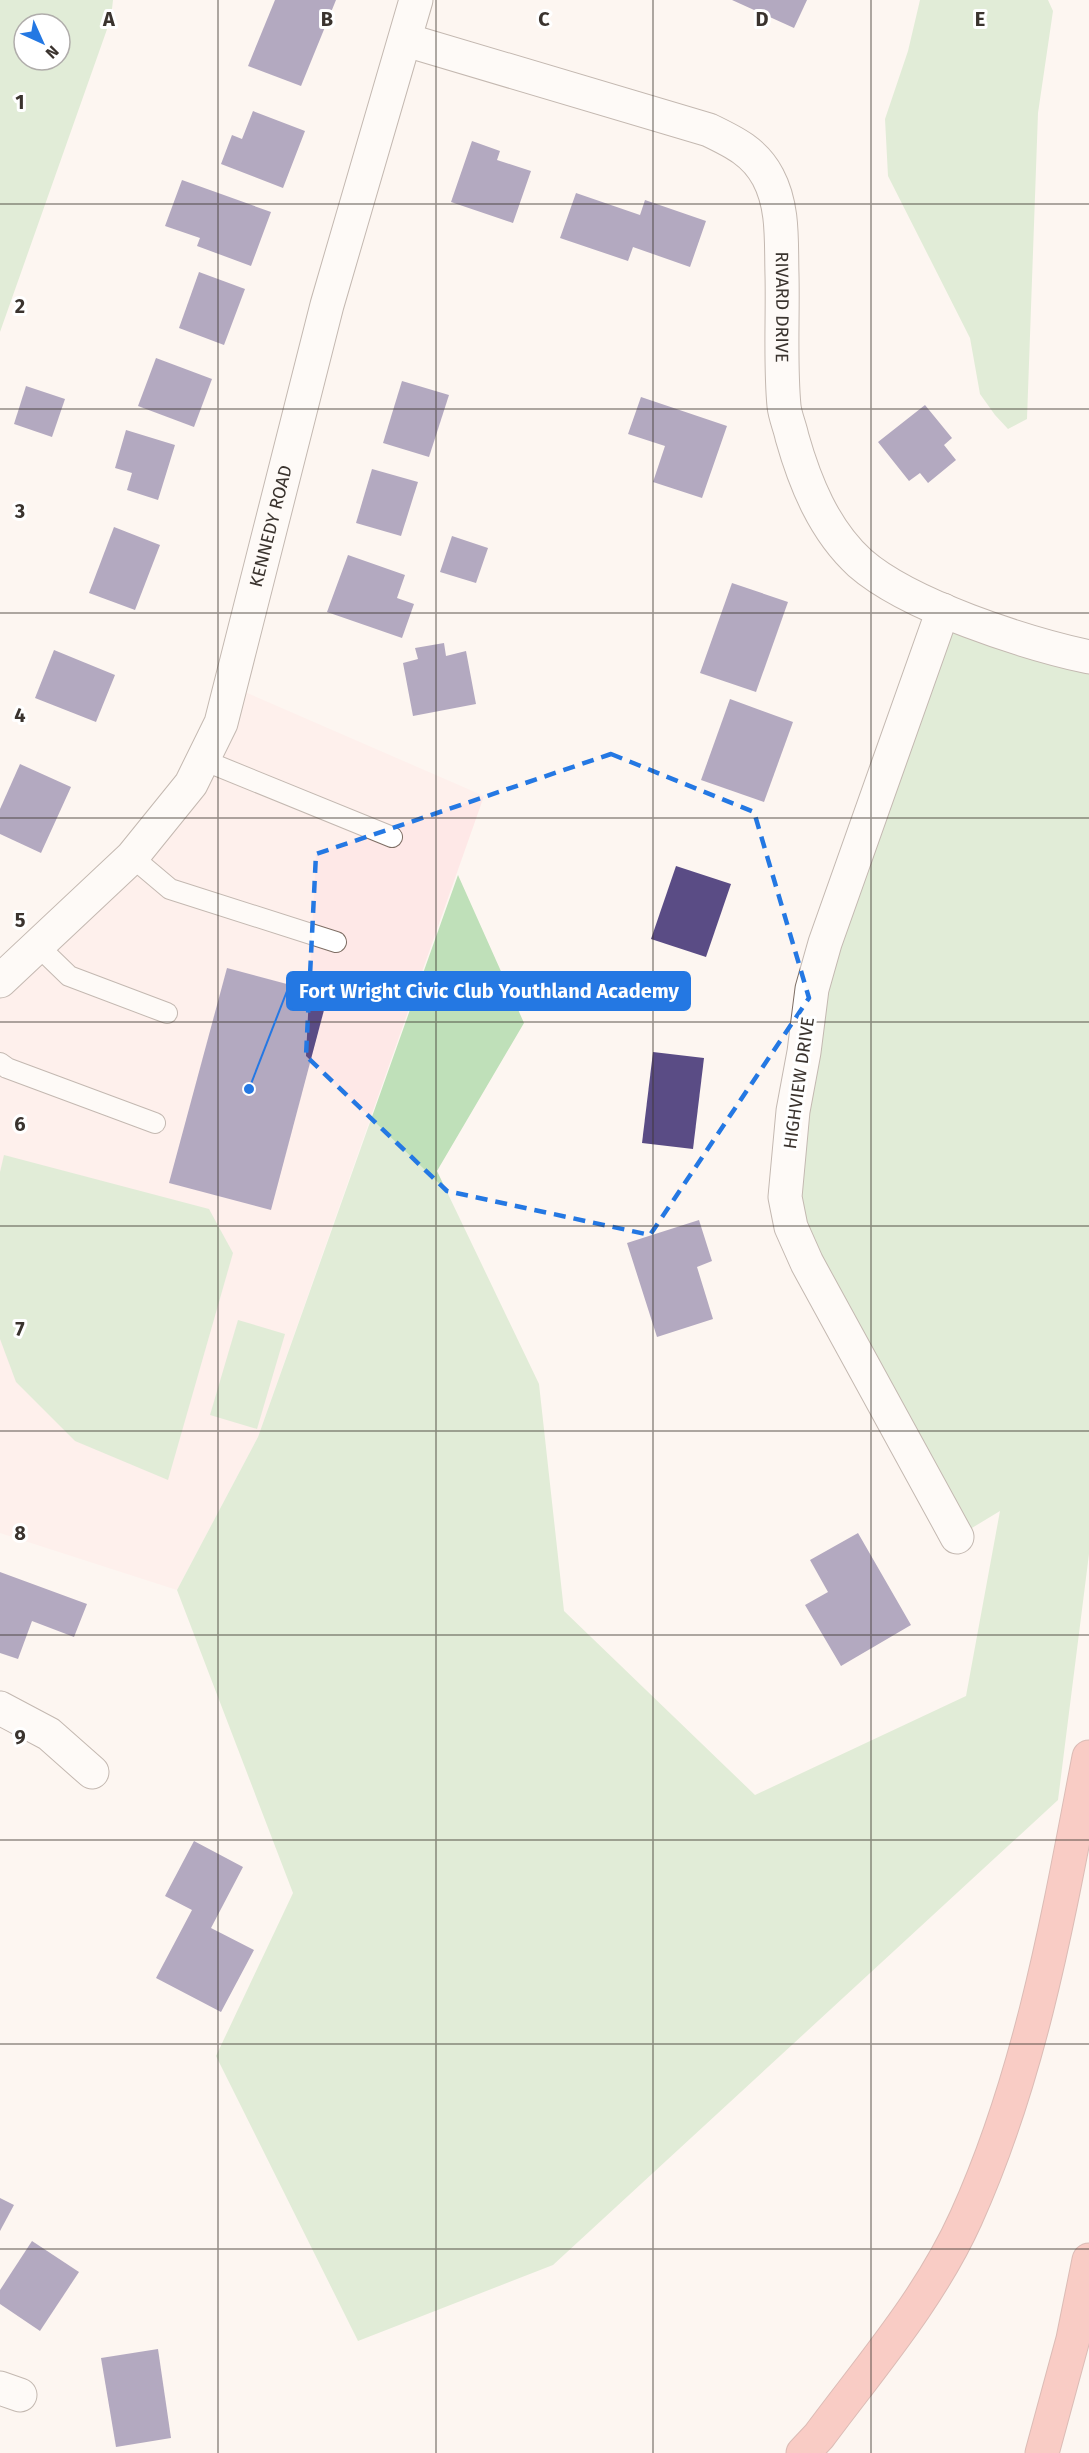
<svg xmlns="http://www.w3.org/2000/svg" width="1089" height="2453" viewBox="0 0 1089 2453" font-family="'Fira Sans',sans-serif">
<rect width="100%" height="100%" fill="#fdf6f1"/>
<polygon fill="#fee8e7" points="231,686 484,796 258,1437 177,1590 0,1533 0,981 132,857"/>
<g fill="#bfe0b9" fill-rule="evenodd">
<path d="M 0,0 L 113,0 L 111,18 L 0,332 ZM 24,24 L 60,24 L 60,60 L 24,60 Z"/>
<polygon points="920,0 1048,0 1053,11 1038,113 1027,419 1008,429 995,415 980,394 970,338 888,176 885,119 908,51"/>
<polygon points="943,610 1089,657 1089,1554 1058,1800 553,2265 358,2341 216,2056 293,1893 177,1590 258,1437 458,875 524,1023 437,1171 539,1384 564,1611 755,1795 966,1696 1000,1511 957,1537 791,1227 804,1052"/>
<polygon points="4,1155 209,1209 233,1253 168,1480 75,1441 16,1382 0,1339 0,1172"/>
<polygon points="238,1320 285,1334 257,1429 210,1415"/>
</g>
<g fill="#5a4c85">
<polygon points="275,0 336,0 301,86 248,66"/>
<polygon points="732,0 807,0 794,28"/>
<polygon points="253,111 305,131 283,188 221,164 232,135 242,139"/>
<polygon points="472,141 500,151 497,160 531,171 513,223 451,202"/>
<polygon points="182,180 271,212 251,266 197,246 200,238 165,226"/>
<polygon points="576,193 640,215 645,200 706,221 690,267 633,247 628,261 560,238"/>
<polygon points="199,272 245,289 224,345 179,328"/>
<polygon points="156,358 212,379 194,427 138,406"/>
<polygon points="402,381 449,395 429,457 383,443"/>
<polygon points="26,386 65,399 52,437 14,424"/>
<polygon points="641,397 727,426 702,498 653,482 665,446 628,434"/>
<polygon points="925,405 952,438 944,445 956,460 928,483 920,473 909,481 878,442"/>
<polygon points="126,430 175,445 158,500 127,490 132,473 115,468"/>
<polygon points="372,469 418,482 401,536 356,523"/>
<polygon points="114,527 160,545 135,610 89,593"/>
<polygon points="452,536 488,548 476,583 440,572"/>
<polygon points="348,555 405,575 397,598 414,604 402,638 327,612"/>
<polygon points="732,583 788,602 756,692 700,673"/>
<polygon points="444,643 446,656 466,651 476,704 413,716 403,663 418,659 415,648"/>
<polygon points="54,650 115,675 96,722 35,698"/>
<polygon points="730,699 793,722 764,802 701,780"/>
<polygon points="20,764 71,787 41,853 0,834 0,809"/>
<polygon points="676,866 731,884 706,957 651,939"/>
<polygon points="227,968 328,995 271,1210 169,1183"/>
<polygon points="653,1052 704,1058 693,1149 642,1143"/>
<polygon points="699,1220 712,1261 697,1267 713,1319 657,1337 627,1243"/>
<polygon points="858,1533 911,1625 841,1666 805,1605 828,1592 810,1560"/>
<polygon points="0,1572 87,1604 74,1637 32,1621 18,1659 0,1653"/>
<polygon points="194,1841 243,1867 211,1928 254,1950 221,2012 156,1978 192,1910 165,1896"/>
<polygon points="0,2198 14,2205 0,2231"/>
<polygon points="32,2241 79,2272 40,2331 0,2304 0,2290"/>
<polygon points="158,2349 171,2438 116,2447 101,2358"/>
</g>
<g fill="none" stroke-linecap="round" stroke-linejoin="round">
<g stroke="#7e6e64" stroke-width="22">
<g id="lane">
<polyline points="203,760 392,837"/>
<polyline points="132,857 170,889 336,942"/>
<polyline points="37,945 69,976 167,1013"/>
<polyline points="0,1063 7,1068 155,1123"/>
</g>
</g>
<g stroke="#7e6e64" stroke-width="35">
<g id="street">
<path id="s1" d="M 406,40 L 709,130 C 734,142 755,152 768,177 C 784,207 781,242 782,275 C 783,318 780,363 784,406 C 785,416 790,427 792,437 C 805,483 824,530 860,563 C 909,606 1025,643 1089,657"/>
<polyline points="943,610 825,943 812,989 804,1052 793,1111 785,1197 791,1227 807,1263 957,1537"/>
<path id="s2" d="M 0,981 L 132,857 L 191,784 L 221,723 L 327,305 L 416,0"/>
<polyline points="0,1708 49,1734 92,1772"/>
<polyline points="0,2388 20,2395"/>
</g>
</g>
<g stroke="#b2756e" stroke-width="35">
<g id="highway">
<path d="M 803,2453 L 819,2436 C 871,2366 930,2298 966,2218 C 1032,2072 1059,1913 1089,1757"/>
<polyline points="1042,2453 1073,2339 1089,2260"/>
</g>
</g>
<use href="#lane" stroke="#fff" stroke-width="20"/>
<use href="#street" stroke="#fff" stroke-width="33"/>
<use href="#highway" stroke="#f39991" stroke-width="33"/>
</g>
<path d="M0 0H1089V2453H0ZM 611,754 L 754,812 L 809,998 L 650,1235 L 447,1191 L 306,1056 L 316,854 Z" fill="#fdf6f1" fill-opacity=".55" fill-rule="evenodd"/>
<path fill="none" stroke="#2478e3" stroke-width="4.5" stroke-dasharray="12 8" stroke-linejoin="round" d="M 611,754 L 754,812 L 809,998 L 650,1235 L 447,1191 L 306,1056 L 316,854 Z"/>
<path fill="none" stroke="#3a332e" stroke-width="1.5" stroke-opacity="0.55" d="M 218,0 L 218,2453M 436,0 L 436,2453M 653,0 L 653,2453M 871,0 L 871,2453M 0,204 L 1089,204M 0,409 L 1089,409M 0,613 L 1089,613M 0,818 L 1089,818M 0,1022 L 1089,1022M 0,1226 L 1089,1226M 0,1431 L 1089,1431M 0,1635 L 1089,1635M 0,1840 L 1089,1840M 0,2044 L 1089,2044M 0,2249 L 1089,2249"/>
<g text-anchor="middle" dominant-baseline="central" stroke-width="6" stroke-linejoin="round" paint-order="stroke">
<g font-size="18" fill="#3a332e" stroke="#fff">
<text stroke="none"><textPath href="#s1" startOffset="525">RIVARD DRIVE</textPath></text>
<text stroke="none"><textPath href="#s2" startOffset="546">KENNEDY ROAD</textPath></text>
<text transform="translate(799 1083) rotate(-82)">HIGHVIEW DRIVE</text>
</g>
</g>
<g font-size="20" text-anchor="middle" font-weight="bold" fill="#3a332e" stroke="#fff" stroke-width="6" stroke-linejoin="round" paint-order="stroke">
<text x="109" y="26">A</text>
<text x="327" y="26">B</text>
<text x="544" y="26">C</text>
<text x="762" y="26">D</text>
<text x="980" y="26">E</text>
<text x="20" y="109">1</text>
<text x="20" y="313">2</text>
<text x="20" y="518">3</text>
<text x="20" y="722">4</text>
<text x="20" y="927">5</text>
<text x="20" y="1131">6</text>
<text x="20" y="1336">7</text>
<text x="20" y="1540">8</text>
<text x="20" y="1744">9</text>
</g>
<path fill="none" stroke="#2478e3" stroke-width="2" d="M249 1089L287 991"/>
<circle fill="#2478e3" stroke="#fff" stroke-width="2" cx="249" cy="1089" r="6"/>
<rect fill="#2478e3" stroke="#2478e3" stroke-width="2" x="287" y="972" width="403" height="38" rx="6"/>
<g font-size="20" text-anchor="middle" font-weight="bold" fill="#fff">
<text x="489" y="998">Fort Wright Civic Club Youthland Academy</text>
</g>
<g transform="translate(42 42) rotate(135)"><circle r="28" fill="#ffffff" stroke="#b0adab" stroke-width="1.5"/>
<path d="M0-4.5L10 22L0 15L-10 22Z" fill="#2478e3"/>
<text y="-9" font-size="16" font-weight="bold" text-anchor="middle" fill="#3a332e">N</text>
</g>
</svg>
